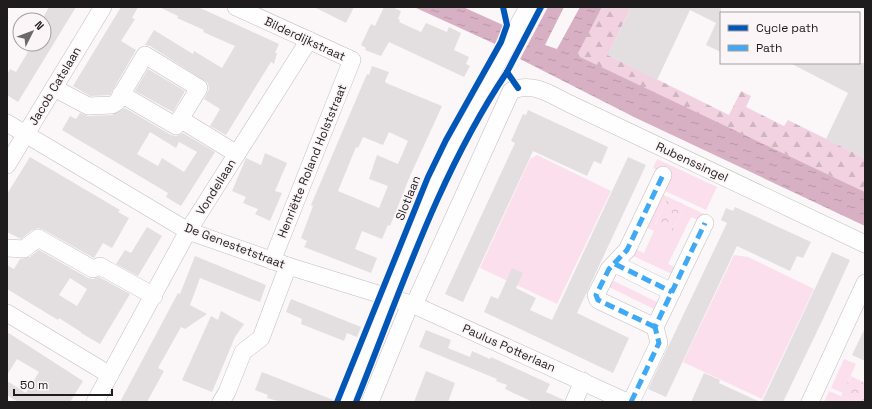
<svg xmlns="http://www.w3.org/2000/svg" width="872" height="409" viewBox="0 0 872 409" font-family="'Space Grotesk',sans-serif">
<defs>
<pattern id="forest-firs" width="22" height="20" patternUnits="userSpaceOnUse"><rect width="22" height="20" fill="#f2d2e1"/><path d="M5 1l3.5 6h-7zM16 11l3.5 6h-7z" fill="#cfb4c1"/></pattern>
<pattern id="park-crowns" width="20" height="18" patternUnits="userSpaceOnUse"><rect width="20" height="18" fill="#fcdfec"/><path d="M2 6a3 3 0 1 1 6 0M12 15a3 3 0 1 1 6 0" fill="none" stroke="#d8bfca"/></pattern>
<pattern id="water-ripples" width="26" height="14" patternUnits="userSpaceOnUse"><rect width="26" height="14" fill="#d7b0c3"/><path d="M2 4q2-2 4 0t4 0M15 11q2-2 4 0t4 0" fill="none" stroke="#b897a7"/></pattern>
</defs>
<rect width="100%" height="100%" fill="#fbf6f8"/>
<g fill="#fcdfec">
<polygon points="537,155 611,191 557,304 480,268 530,159"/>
<polygon points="657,159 717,187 706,210 663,190 669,175 653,168"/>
<polygon points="661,194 668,197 655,224 672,232 685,205 704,214 701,221 691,217 668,264 679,269 674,275 629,254 632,248 644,253 654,231 645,227"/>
<polygon points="734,255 748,257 814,289 762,399 683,362"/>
<polygon points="610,279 659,303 656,310 607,286"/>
<polygon points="844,359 856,364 843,393 831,388"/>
<polygon points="829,391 854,402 824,402"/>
</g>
<polygon fill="url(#forest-firs)" points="602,7 631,7 608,55 729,115 741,91 751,96 746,107 784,126 788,120 865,158 865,192 580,58 577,53"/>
<g fill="url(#park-crowns)">
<polygon points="668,197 685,205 672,232 655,225"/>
<polygon points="851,376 865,383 865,397 863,402 854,402 841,396"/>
</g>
<g fill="url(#water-ripples)">
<polygon points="414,7 463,7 503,25 495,44"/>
<polygon points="548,7 564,7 545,45 557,49 580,7 602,7 578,53 580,57 865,192 865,226 636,118 520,59"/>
</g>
<g fill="#e3dfe1" fill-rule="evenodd">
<polygon points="49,7 76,7 18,102 7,95 7,75 10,69 16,72 28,52 26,51 30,44 44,44 44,16"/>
<polygon points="121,7 138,7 132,18 135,19 121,41 136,50 110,95 90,96 73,86"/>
<polygon points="159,7 198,7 279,44 275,53 277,53 274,64 271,62 226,135 210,126 220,109 204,99 209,89 208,83 150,46 145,45 154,30 193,54 194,51 222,68 235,46 203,32 204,30 177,18 178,16"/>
<polygon points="314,7 354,7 346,23"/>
<polygon points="384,7 392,7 401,11 398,19 400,20 399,22 421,32 426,23 447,32 449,27 461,33 454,50 469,57 466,64 470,66 464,77 389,42 381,56 365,50 366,48 361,45 371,24 375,26"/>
<polygon points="631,7 721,7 721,52 706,45 716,23 690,10 657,80 608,55"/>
<polygon points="790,63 865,63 865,158 826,139 848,93"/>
<path d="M 372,66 L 389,72 L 385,81 L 386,83 L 442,106 L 410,176 L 390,226 L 388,225 L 382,239 L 362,231 L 355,249 L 377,258 L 371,273 L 304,247 L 307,241 L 301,238 L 313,206 L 311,205 L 367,74 L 369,75 ZM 389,132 L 408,141 L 398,164 L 377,155 L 369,179 L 388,186 L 379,208 L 338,191 L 356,147 L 358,148 L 363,137 L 383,145 Z"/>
<polygon points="148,69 185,91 173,112 135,91"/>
<path d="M 125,108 L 171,135 L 176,136 L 183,133 L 215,152 L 181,206 L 166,197 L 168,193 L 62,130 L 70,116 L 76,119 L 80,113 L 88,116 L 112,115 ZM 150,132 L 176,148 L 179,142 L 197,152 L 184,172 L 162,158 L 158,166 L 137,154 Z"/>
<polygon points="528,110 608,147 601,164 594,161 587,176 533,151 463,302 445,294 515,143 511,141 523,114 526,115"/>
<polygon points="265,153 287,163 275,191 282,193 270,221 255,214 258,209 243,203 246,197 232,191 246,158 261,165"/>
<polygon points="30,157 120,210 118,212 129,218 112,248 103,243 94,258 42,229 38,228 32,230 21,239 7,232 7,194"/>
<polygon points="628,157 646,165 577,313 629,338 613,373 484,312 491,296 498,299 512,268 523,273 516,288 536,298 530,310 552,320"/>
<polygon points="735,207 811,242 803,258 797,256 790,271 737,246 666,397 648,389 727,223 721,220 726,208 733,211"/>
<polygon points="147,227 162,236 138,276 116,264 125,250 131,253"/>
<path d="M 39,250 L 88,278 L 93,279 L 99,277 L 130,294 L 100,344 L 81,333 L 81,332 L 59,318 L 58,320 L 7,289 L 7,265 L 14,269 L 20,259 L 30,257 ZM 70,278 L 87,289 L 77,306 L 59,295 Z"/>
<polygon points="832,252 850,260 823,319 783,402 762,402"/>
<polygon points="195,256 266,285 260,302 200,278 190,305 207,314 185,329 181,327 158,368 164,371 147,402 120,402 178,293 180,294"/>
<polygon points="291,299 361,327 357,337 347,333 344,341 301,324 302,319 286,312"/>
<polygon points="221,311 244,324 235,337 212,392 182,380 211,316 218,320"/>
<polygon points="865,328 865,361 852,355"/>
<polygon points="426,330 451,340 448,348 470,357 472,351 490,359 491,357 550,384 546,392 564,400 564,402 533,402 505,389 507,385 496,381 497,379 419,347"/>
<polygon points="7,332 83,381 70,402 18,402 7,395 7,381 26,393 39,372 17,359 7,375"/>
<polygon points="426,371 455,383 448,402 414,402"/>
<polygon points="262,372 336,401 336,402 281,402 267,398 268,395 255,390"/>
<polygon points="704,373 720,380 719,383 760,402 691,402"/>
</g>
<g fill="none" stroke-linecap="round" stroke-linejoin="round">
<g stroke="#c2bec0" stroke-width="18">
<g id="minor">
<polyline points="236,7 352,60 272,261"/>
<polyline points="54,88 88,106 112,105 117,102 145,55 199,88 176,126 121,94"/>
<polyline points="180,119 237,154"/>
<polyline points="7,123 188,231 288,266 414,305 627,402"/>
<polyline points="7,165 103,7"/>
<polyline points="7,248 24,249 38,238 93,269 100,266 154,296"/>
<polyline points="615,264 672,292"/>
<path d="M 414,305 L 511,91 C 533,81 551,95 570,104 L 865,244"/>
<polyline points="7,313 110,375"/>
<polyline points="655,327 598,300 596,295 609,269 627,250 663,175"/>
<polyline points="95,402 188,231 309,40"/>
<polyline points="221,402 227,392 243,352 261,338 288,266"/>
<polyline points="348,402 437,183 478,98 528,7"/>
<polyline points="370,402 410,304"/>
<polyline points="574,402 583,381"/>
<polyline points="631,402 659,343 655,327 705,223"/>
<polyline points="810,402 865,283"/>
</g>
</g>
<use href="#minor" stroke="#fefefe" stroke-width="17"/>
<g stroke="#3fa9f5" stroke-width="5" stroke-dasharray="10 5" stroke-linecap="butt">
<polyline points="615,264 672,292"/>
<polyline points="655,327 598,300 596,295 609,269 627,250 663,175"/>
<polyline points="631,402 659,343 655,327 705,223"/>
</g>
<g stroke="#fcf5f8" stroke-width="8">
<g id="cycleway">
<polyline points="518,88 507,72 541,7"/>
<polyline points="337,402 428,177 446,140 501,42 507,25 503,7"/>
<path d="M 356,402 C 401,290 439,173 507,72"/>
</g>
</g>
<use href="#cycleway" stroke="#0057b8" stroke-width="6"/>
</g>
<g text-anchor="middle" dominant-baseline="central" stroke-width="3.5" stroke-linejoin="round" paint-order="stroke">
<g font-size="12" fill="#1e1c1d" stroke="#fcf5f8">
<text transform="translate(305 39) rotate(25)">Bilderdijkstraat</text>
<text transform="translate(55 86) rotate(-59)">Jacob Catslaan</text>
<text transform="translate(312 161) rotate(-68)">Henriëtte Roland Holststraat</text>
<text transform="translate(692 162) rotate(25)">Rubenssingel</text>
<text transform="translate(216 187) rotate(-58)">Vondellaan</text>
<text transform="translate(408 198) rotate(-68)">Slotlaan</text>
<text transform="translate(235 246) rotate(21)">De Genestetstraat</text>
<text transform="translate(509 348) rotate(24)">Paulus Potterlaan</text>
</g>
</g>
<rect width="872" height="409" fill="none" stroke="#1e1c1d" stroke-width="16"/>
<rect x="720" y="12" width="140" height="52" fill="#fcf5f8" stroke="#a39ea0"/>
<rect x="728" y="25" width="20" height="6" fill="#0057b8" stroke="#a39ea0"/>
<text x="756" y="32" font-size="12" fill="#1e1c1d">Cycle path</text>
<rect x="728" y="45" width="20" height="6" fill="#3fa9f5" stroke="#a39ea0"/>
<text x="756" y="52" font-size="12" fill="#1e1c1d">Path</text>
<g transform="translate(32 32) rotate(48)"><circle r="19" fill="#fcf5f8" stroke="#a39ea0"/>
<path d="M0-3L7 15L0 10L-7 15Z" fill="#6b686a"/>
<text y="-6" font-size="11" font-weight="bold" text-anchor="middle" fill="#1e1c1d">N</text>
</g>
<path d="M14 389v6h98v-6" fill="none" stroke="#1e1c1d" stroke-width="2"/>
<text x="20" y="389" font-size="12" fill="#1e1c1d" stroke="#fcf5f8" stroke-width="3" paint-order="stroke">50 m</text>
</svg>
